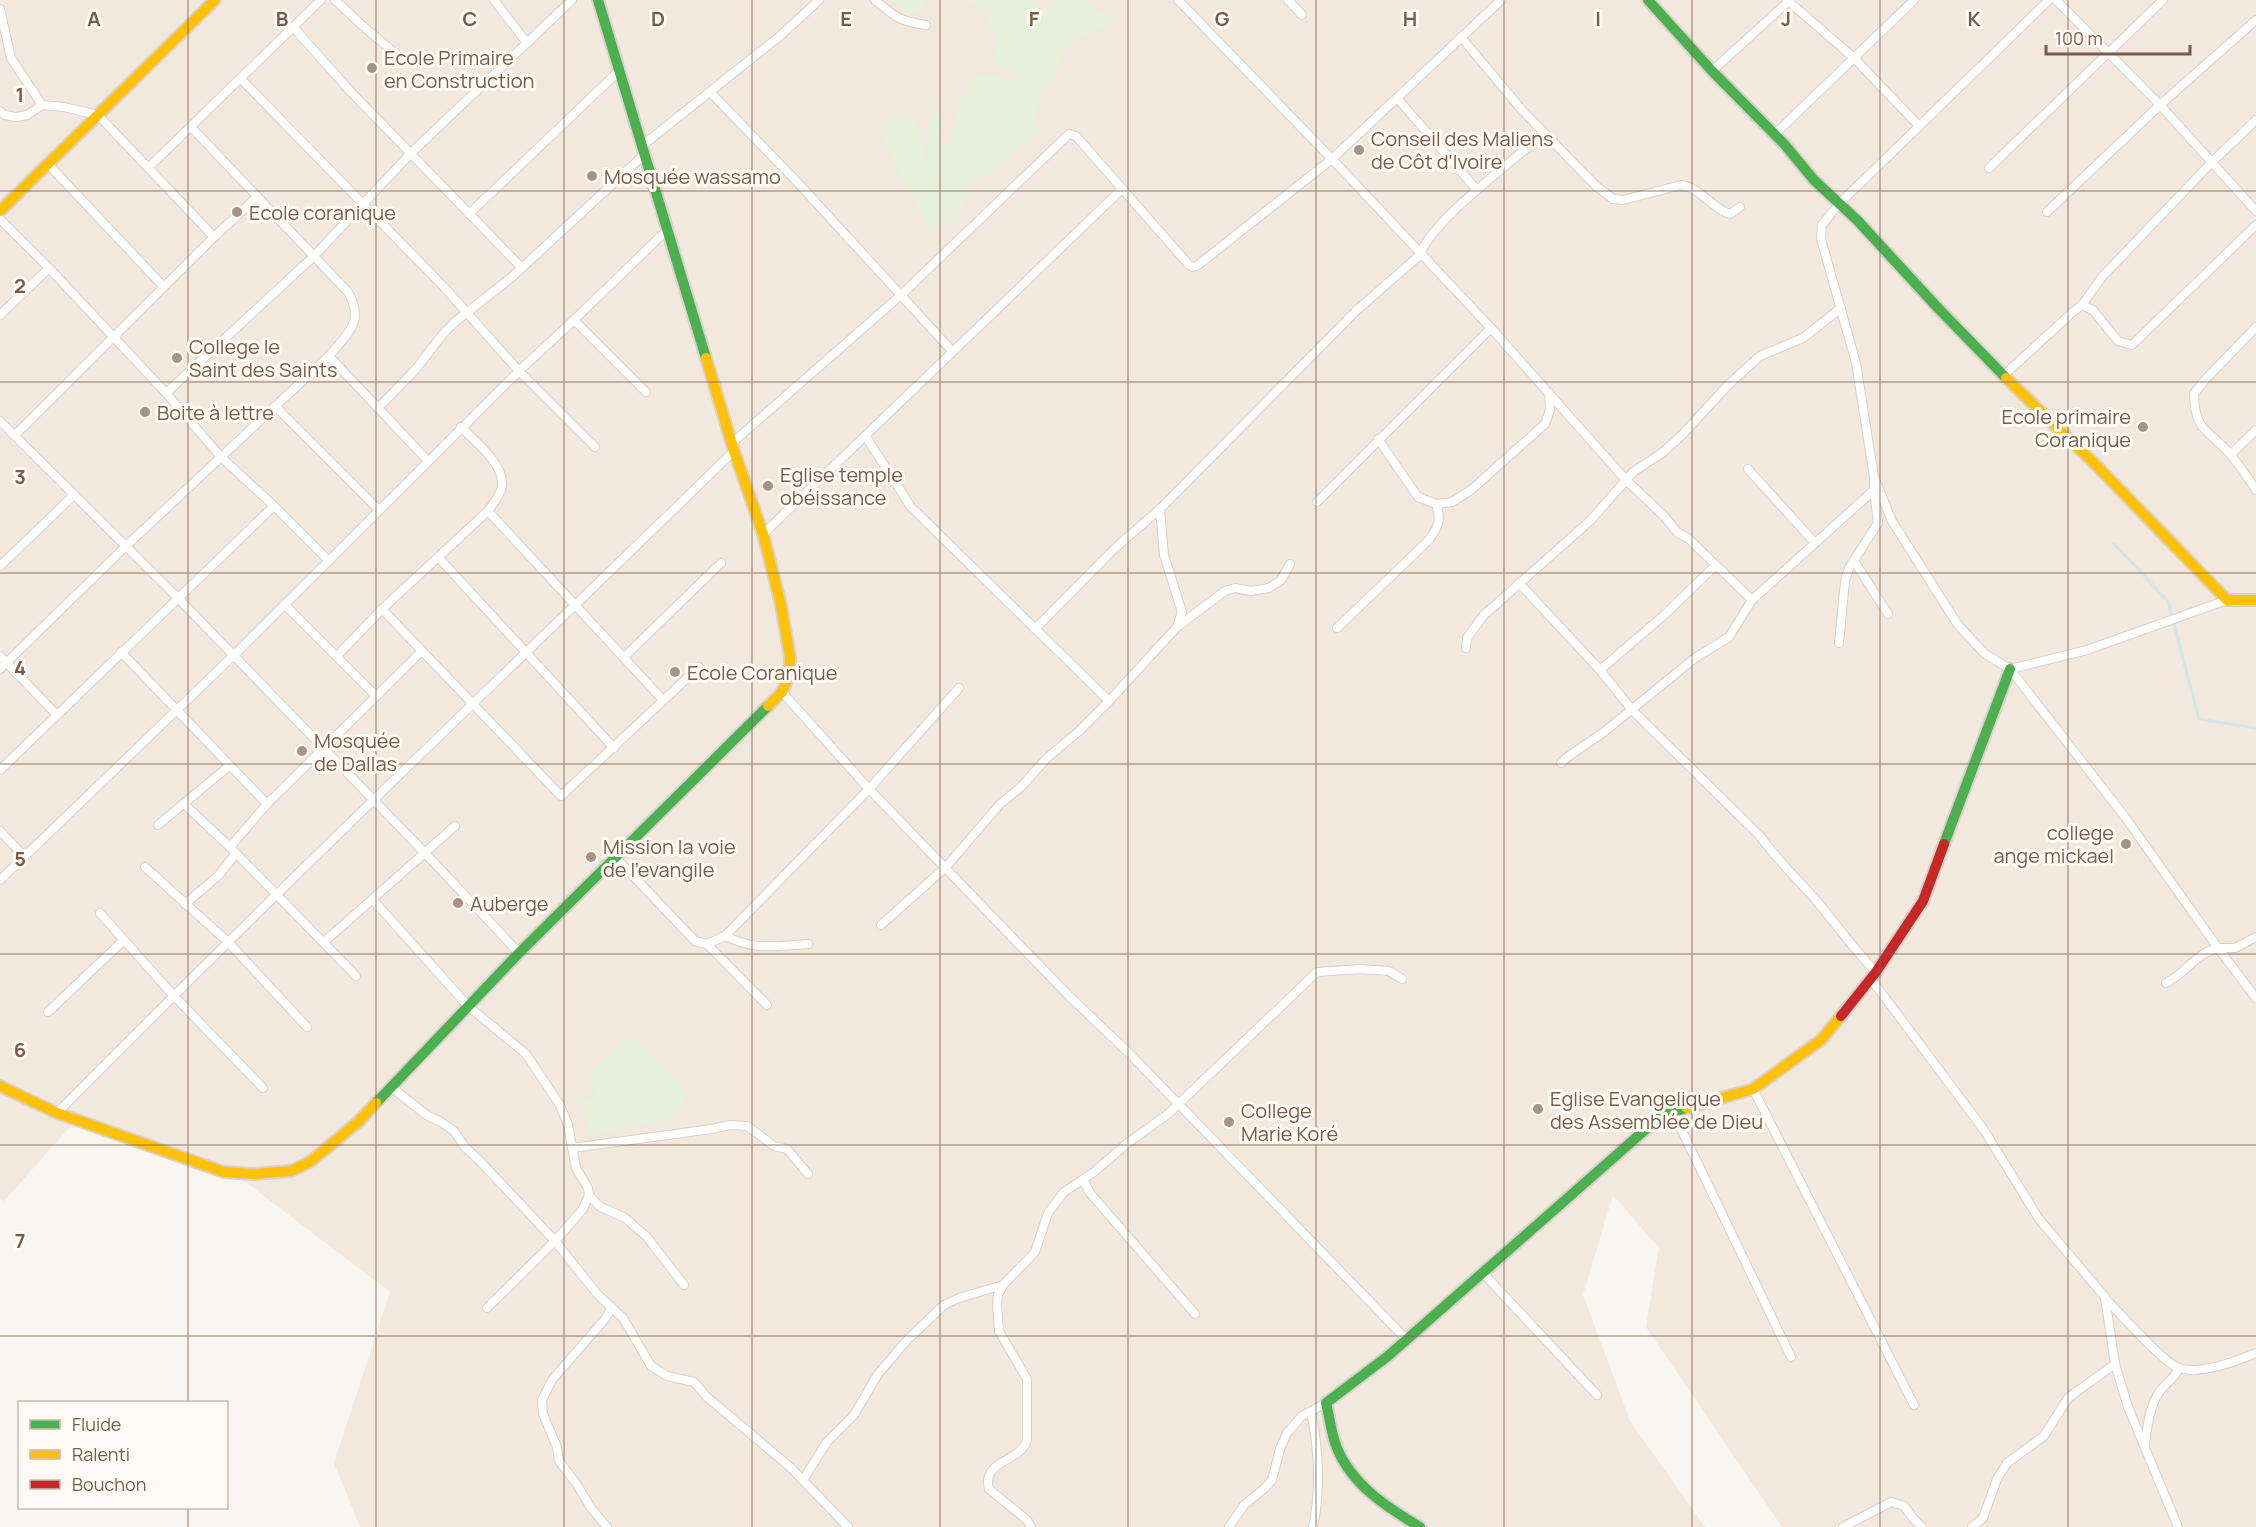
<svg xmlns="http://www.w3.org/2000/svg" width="2256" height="1527" viewBox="0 0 2256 1527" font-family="Manrope,sans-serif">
<rect width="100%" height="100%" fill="#f9f5f0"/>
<polygon fill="#f2e8de" points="0,0 2256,0 2256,1527 1782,1527 1646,1327 1659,1248 1613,1195 1583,1295 1630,1421 1705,1527 360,1527 334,1463 390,1292 244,1181 78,1118 4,1201 0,1199"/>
<g fill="#e7f0db">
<path d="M 892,0 L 926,0 C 926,8 920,11 914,15 L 897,6 Z"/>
<polygon points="963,0 1038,0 1039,7 1050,8 1057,0 1079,0 1118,20 1067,43 1058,69 1042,90 1036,113 1040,135 972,184 956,220 930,228 906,187 879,129 892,116 915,120 922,142 928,172 928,118 935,107 944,123 934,147 949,142 961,102 974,75 996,76 1014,81 1016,75 1007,67 992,61 1000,39 989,26 989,13"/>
<polygon points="630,1037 688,1094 674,1118 591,1135 580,1101 597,1096 588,1074"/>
</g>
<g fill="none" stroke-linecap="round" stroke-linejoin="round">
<polyline stroke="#d0e8ea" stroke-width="3" points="2114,544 2168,601 2199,719 2256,728"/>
<g stroke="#d7d1cb" stroke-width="10">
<g id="street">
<polyline points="335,0 364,27 396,54"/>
<polyline points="494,0 527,43"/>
<path d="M 875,0 C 895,17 899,21 926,25"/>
<polyline points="1178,0 1332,159 1491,328 1625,479 1664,516 1677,532 1689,539 1752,600"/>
<polyline points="1288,0 1302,15"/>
<polyline points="1787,0 1854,58 1918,125"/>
<polyline points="2049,0 1839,204 1822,225 1821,239 1856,363 1874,477 1892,521 1958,625 1985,654 2010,669 2087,650 2227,600"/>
<polyline points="2056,0 2160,105 2256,211"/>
<polyline points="0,9 11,58 42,105"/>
<polyline points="293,27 351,92 522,268"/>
<path d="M 1461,37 L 1522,110 L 1596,186 L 1613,199 L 1623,200 L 1681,185 C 1701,188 1711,208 1730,214 L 1740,207"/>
<polyline points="1712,71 1790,0"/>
<polyline points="241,79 444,287 519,371 595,447"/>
<polyline points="711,93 799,184 952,351"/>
<polyline points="1397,98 1477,190"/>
<polyline points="0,111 5,115 16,117 27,115 42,105 64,107 98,115 214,237"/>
<polyline points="1775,134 1914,0"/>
<polyline points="643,145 780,36 819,0"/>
<polyline points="48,164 163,286"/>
<polyline points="148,168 321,0"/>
<polyline points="1989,168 2163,0"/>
<polyline points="2047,212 2160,105 2256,20"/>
<polyline points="469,214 620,70"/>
<polyline points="0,219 49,268 166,393 221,457 274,506 329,561"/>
<polyline points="2082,305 2102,277 2211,163 2256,120"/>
<polyline points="0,315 49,268"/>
<polyline points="574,320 646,392"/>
<path d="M 2256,327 L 2204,381 L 2194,394 C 2195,434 2209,429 2231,455 C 2240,466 2248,478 2256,490"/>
<polyline points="329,356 428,461"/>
<polyline points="2004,375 2074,311 2082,305 2093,310 2118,341 2132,345 2256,225"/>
<polyline points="166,393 314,256 412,152 572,0"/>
<polyline points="275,406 379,510"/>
<polyline points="378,408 416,369 443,334 456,321 512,277 645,154"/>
<polyline points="0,421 179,599 425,853 519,953"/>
<polyline points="15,435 214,237 257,197"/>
<polyline points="866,437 911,507 1109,701"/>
<polyline points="1378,439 1418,497 1436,504 1452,502 1471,490 1545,424 1550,410 1549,393"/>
<polyline points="732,443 901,295 1069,134 1076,136 1189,265 1193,267 1198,265 1332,159 1501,0"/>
<polyline points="2231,454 2256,430"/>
<polyline points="1748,469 1815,543"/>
<polyline points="1317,502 1491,328"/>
<polyline points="1160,509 1164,555 1182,612 1177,627"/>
<polyline points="488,511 663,700"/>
<polyline points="763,534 1122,189"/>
<polyline points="438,557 614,748"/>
<polyline points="1854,561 1888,614"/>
<polyline points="0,566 74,495"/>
<path d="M 1519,583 L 1600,670 L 1632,710 L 1759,835 C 1776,858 1795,877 1814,898 C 1835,922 1853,949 1876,972"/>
<polyline points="285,605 376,696"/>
<polyline points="382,609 561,796 699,667"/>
<path d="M 1337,628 L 1429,540 C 1438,527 1442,520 1436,504"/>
<path d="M 1035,629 L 1114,549 L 1160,509 L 1357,310 L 1420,255 C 1430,222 1516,158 1545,133"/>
<polyline points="1839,643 1845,581 1849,568 1878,523 1874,490"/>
<polyline points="1466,648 1467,638 1484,615 1591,520 1633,472 1662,453 1683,434 1728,385 1760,356 1803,338 1841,308"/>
<polyline points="121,652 267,804"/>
<polyline points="0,656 57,715"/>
<path d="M 337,656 L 382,609 L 488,511 C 493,504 501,495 502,486 C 504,463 475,442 461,427"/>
<polyline points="624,657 721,563"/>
<path d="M 0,669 L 125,547 L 329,356 C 348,333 365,322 348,292 L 192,128"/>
<polyline points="2010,669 2125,817 2218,948 2235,948 2256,937"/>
<polyline points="1600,670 1662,617 1716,565"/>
<polyline points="782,692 869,789 1069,996 1131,1055 1406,1339"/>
<polyline points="1561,763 1566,758 1604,732 1695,658 1729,637 1752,600 1874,490 1874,481"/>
<polyline points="0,770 274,506"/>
<polyline points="184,804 230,847 356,976"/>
<polyline points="158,825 229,766"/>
<polyline points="0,831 24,856"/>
<polyline points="230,847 267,804 422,651"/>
<polyline points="616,858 695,941 707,944 725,936 869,789 959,688"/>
<polyline points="145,867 228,942 307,1027"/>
<polyline points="0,880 233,656 519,371 574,320 666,231"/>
<polyline points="373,900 468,1006 526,1054 560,1105 568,1125 576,1168 588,1188 589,1195 583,1209 555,1241 598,1295 623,1318 651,1366 667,1376 694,1382 707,1397 790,1467 848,1527"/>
<polyline points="185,904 219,875 236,853"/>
<polyline points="100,913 173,995 263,1088"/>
<polyline points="881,925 946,867 1000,804 1021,787 1047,758 1078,732 1109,701 1177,627 1225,591 1235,588 1251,591 1269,588 1281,580 1290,564"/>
<path d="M 725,936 C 756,951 775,946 808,944"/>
<polyline points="324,942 455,826"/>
<polyline points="707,944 767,1005"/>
<polyline points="1871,979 1984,1130 2039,1219 2105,1297 2115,1364 2128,1407 2178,1527"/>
<path d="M 2166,983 C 2185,974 2197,952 2218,948 L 2256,998"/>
<polyline points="48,1012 124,940"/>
<polyline points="391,1087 428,1116 441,1122 454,1131 465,1147 479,1160 555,1241 487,1308"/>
<polyline points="1753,1089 1914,1405"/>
<polyline points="1673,1112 1791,1357"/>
<path d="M 57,1113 C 279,888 508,671 734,451"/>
<polyline points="572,1148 712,1129 730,1125 747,1126 774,1146 787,1149 808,1174"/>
<polyline points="1083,1180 1090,1193 1195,1314"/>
<polyline points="589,1195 599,1206 625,1218 646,1236 684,1285"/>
<polyline points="1482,1272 1597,1395"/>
<path d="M 2105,1298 C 2119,1312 2163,1363 2179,1368 C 2200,1375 2237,1361 2256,1353"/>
<path d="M 1311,1412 C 1319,1450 1321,1489 1313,1527"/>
<path d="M 2145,1445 C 2147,1428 2149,1409 2158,1394 C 2164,1384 2175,1379 2179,1368"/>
<polyline points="803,1480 827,1442 854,1415 878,1374 908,1339 944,1305 959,1298 1003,1285"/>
<polyline points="607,1527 591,1508 576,1483 559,1461 557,1447 543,1414 542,1400 552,1380 605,1319 612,1307"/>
<path d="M 1031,1527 L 1027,1520 L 989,1489 C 981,1459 1023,1462 1027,1439 L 1027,1379 L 999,1331 L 997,1306 L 998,1295 L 1003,1285 L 1035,1252 L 1048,1213 L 1064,1192 L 1094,1172 L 1125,1145 L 1168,1114 L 1317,972 L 1360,969 L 1389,971 L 1402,979"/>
<polyline points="1229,1527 1244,1505 1265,1488 1272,1480 1280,1449 1287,1433 1302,1416 1326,1403"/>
<polyline points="1843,1527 1891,1502 1904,1506 1913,1518 1922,1527"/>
<polyline points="1972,1527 1983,1518 1997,1479 2007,1463 2044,1436 2068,1398 2115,1364"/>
</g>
</g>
<g stroke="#d9d2cb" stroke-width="14">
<g id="fast">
<polyline points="598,0 706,358"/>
<polyline points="1648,0 1712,71 1785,145 1814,180 1858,221 1937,307 2006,378"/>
<polyline points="1944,844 2010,669"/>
<polyline points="376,1103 519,953 768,706"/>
<path d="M 1420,1527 C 1388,1508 1352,1485 1337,1448 C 1331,1434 1330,1418 1326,1403 L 1388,1356 L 1662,1115 L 1687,1108"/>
</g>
</g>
<g stroke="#d9d2cb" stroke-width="14">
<g id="slow">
<polyline points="0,211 215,0"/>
<polyline points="706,358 734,451 763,534 781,605 790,657 789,676 782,692 768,706"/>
<polyline points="2006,378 2096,465 2227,600 2256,600"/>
<polyline points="0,1086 57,1113 224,1172 254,1174 291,1171 310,1162 358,1122 376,1103"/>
<polyline points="1687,1108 1753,1089 1821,1040 1841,1016"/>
</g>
</g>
<g stroke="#d9d2cb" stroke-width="14">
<polyline id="jam" points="1841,1016 1876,972 1923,901 1944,844"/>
</g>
<use href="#street" stroke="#fefefd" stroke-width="8"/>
<use href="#fast" stroke="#4caf50" stroke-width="10"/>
<use href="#slow" stroke="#ffc107" stroke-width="10"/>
<use href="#jam" stroke="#c62828" stroke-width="10"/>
</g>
<path fill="none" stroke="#7a5c4d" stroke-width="1.5" stroke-opacity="0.55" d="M 188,0 L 188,1402M 376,0 L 376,1527M 564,0 L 564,1527M 752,0 L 752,1527M 940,0 L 940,1527M 1128,0 L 1128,1527M 1316,0 L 1316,1527M 1504,0 L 1504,1527M 1692,0 L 1692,1527M 1880,0 L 1880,1527M 2068,0 L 2068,1527M 0,191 L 2256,191M 0,382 L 2256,382M 0,573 L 2256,573M 0,764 L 2256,764M 0,954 L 2256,954M 0,1145 L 2256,1145M 0,1336 L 2256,1336M 188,1508 L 188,1527"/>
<g fill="#a69286" stroke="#fffaf3" stroke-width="2">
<circle cx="372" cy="68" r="6"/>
<circle cx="1359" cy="150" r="6"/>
<circle cx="592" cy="176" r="6"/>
<circle cx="237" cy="212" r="6"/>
<circle cx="177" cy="358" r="6"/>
<circle cx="145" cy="412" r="6"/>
<circle cx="2143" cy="427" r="6"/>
<circle cx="768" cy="486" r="6"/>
<circle cx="675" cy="672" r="6"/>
<circle cx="302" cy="751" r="6"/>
<circle cx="2126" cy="844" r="6"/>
<circle cx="591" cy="857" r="6"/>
<circle cx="458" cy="903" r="6"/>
<circle cx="1538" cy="1109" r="6"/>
<circle cx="1229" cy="1122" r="6"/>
</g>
<g text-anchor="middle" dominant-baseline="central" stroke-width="6" stroke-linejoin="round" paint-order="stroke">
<g font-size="20" fill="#7a5c4d" stroke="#fffaf3" text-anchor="start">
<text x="384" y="57">Ecole Primaire<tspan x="384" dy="23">en Construction</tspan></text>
<text x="1371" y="138">Conseil des Maliens<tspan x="1371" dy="23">de Côt d'Ivoire</tspan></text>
<text x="604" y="176">Mosquée wassamo</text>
<text x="249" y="212">Ecole coranique</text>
<text x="189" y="346">College le<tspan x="189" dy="23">Saint des Saints</tspan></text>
<text x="157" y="412">Boite à lettre</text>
<text x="2131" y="416" text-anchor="end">Ecole primaire<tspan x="2131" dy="23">Coranique</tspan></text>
<text x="780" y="474">Eglise temple<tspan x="780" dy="23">obéissance</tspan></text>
<text x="687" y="672">Ecole Coranique</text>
<text x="314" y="740">Mosquée<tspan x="314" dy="23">de Dallas</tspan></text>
<text x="2114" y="832" text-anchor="end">college<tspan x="2114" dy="23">ange mickael</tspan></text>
<text x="603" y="846">Mission la voie<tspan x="603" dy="23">de l'evangile</tspan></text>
<text x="470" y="903">Auberge</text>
<text x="1550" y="1098">Eglise Evangelique<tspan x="1550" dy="23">des Assemblée de Dieu</tspan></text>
<text x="1241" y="1110">College<tspan x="1241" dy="23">Marie Koré</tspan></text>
</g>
</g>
<g font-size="20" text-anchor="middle" font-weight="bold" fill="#7a5c4d" stroke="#fffaf3" stroke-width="6" stroke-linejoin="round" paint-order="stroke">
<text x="94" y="26">A</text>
<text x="282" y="26">B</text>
<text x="470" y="26">C</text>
<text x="658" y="26">D</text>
<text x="846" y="26">E</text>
<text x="1034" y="26">F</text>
<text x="1222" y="26">G</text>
<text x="1410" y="26">H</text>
<text x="1598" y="26">I</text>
<text x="1786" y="26">J</text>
<text x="1974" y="26">K</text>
<text x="20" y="102">1</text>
<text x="20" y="293">2</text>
<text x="20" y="484">3</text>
<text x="20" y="675">4</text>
<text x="20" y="866">5</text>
<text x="20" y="1057">6</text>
<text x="20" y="1248">7</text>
</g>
<rect x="18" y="1401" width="210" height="108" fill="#fffaf3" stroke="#cabbb1" stroke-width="1.5"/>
<rect x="30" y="1420" width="30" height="9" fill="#4caf50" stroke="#cabbb1" stroke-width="1.5"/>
<text x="72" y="1431" font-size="18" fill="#7a5c4d">Fluide</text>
<rect x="30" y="1450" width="30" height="9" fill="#ffc107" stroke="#cabbb1" stroke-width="1.5"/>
<text x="72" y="1461" font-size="18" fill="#7a5c4d">Ralenti</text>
<rect x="30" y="1480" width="30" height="9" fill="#c62828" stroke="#cabbb1" stroke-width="1.5"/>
<text x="72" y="1491" font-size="18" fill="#7a5c4d">Bouchon</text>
<path d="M2046 45v9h144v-9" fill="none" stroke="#7a5c4d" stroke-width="3"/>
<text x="2055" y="45" font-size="18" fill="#7a5c4d" stroke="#fffaf3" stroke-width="4.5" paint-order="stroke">100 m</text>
</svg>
